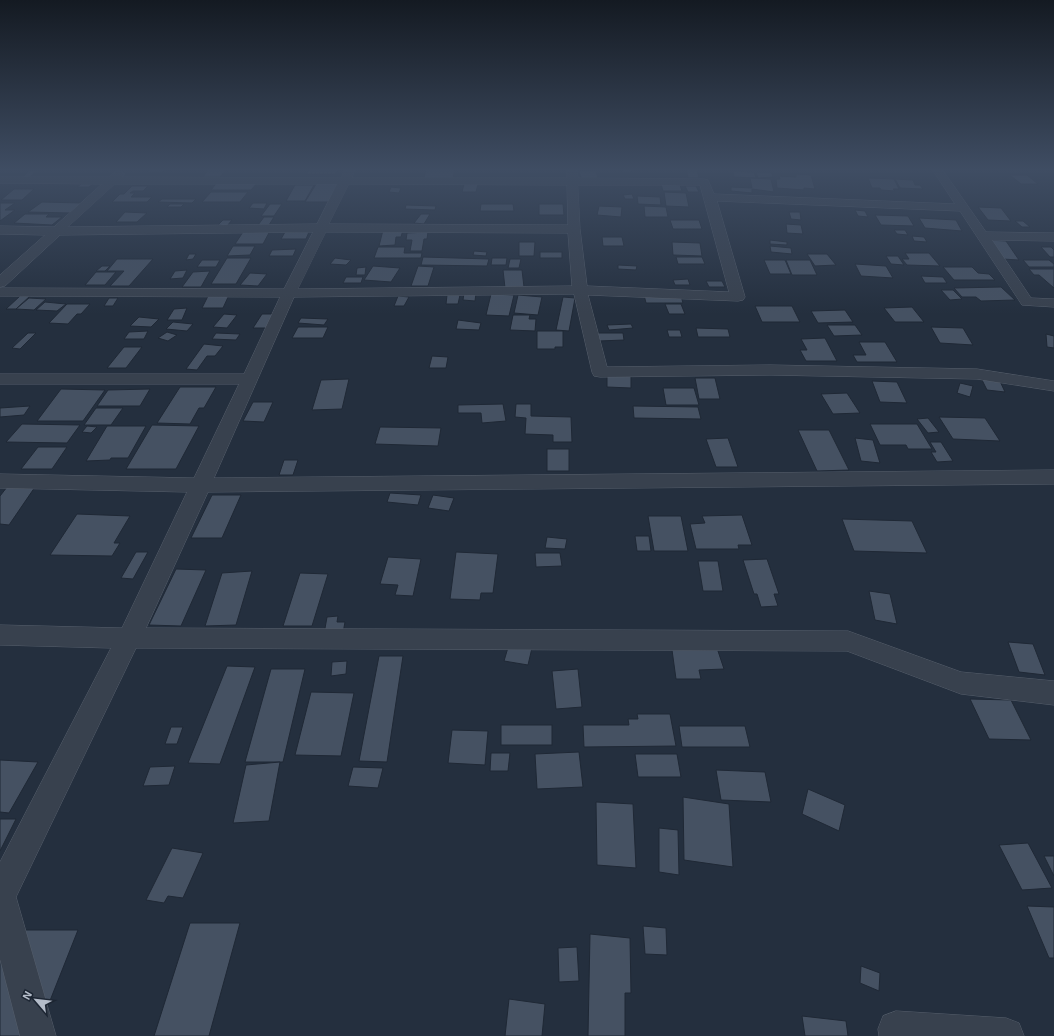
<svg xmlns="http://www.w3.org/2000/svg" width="1054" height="1036" viewBox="0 0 1054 1036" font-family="'Exo 2',sans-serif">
<rect width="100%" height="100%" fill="#242f3e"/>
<g fill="#455162" stroke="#1f2835">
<polygon points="150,169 165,169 162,172 147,172"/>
<polygon points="209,169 226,169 220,177 203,177"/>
<polygon points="309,169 338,169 336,174 306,174"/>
<polygon points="426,169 455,169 453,178 424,178"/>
<polygon points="622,169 631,169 632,173 622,173"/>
<polygon points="686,169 697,170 699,178 688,178"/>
<polygon points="29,171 37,171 30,177 22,178"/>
<polygon points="579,171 596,171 598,178 581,178"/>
<polygon points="733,171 754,172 756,178 734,177"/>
<polygon points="756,172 771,172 773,177 758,178"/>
<polygon points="796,174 811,175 815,189 804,188 804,190 777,188 776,179 780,179 779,176 796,177"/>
<polygon points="1010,175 1027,175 1038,184 1021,184"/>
<polygon points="750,178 771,179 774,192 752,189 752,193 731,191 731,187 752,188"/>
<polygon points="868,178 894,179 899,189 893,189 895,191 881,190 880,188 872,188"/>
<polygon points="895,179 913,180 915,185 920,185 923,189 900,188"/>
<polygon points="219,180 259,181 251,190 211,190"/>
<polygon points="318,181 340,181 329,202 305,202"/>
<polygon points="81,184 93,184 89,187 77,187"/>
<polygon points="464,184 478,184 476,192 462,192"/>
<polygon points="661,184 680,185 682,191 663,191"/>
<polygon points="295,185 314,185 305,201 286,201"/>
<polygon points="132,186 148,186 143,191 133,191 130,193 135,193 131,197 152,197 147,202 112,202 120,194 124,194"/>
<polygon points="685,186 696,186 699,192 688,192"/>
<polygon points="391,187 401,188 399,193 389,192"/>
<polygon points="14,189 34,189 22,200 1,200"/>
<polygon points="211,192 248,192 240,202 202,202"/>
<polygon points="664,192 686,193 689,207 666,206"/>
<polygon points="632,194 634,199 625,199 623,195"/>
<polygon points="637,196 660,197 661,205 638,204"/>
<polygon points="162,199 196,199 192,203 158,202"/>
<polygon points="42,202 82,203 70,213 28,212"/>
<polygon points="0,203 15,203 5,210 15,210 0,221"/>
<polygon points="253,203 267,203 264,209 249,208"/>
<polygon points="170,204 184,204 181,207 167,207"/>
<polygon points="270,204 282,204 274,216 261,216"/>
<polygon points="481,204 513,204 514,211 480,211"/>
<polygon points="539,204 563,204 564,215 539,215"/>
<polygon points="406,205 436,206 435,210 405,209"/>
<polygon points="599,206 622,207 621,217 597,215"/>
<polygon points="644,206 666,207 668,217 645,217"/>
<polygon points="978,207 1001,208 1011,221 988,220"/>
<polygon points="855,210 865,211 868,217 858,216"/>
<polygon points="125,212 147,213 137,222 116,222"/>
<polygon points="789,212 800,212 801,220 791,219"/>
<polygon points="25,214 49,214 46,217 62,217 52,225 14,223"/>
<polygon points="421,214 430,214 424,224 414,223"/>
<polygon points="875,215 908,216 914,226 881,225"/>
<polygon points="264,217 274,217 269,225 258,225"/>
<polygon points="919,218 956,220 962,231 925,228"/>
<polygon points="223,220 232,220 227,226 218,225"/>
<polygon points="670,220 699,220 702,229 673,229"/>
<polygon points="1015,221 1023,221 1030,227 1022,227"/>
<polygon points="786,224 801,225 803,234 787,233"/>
<polygon points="383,230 403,230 401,237 396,237 395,245 379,246"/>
<polygon points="894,230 905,230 908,235 897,234"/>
<polygon points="270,231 263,244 235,244 243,232"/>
<polygon points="285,232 309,232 306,239 281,239"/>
<polygon points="428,232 427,239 424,239 422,251 410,251 412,240 406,240 407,233"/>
<polygon points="912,236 924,237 927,242 914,241"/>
<polygon points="602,237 622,237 624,246 603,246"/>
<polygon points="770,240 787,242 787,245 770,244"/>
<polygon points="988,240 1006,241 1019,260 1002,259"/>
<polygon points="519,242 535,242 534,256 519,256"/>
<polygon points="672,242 700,243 702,256 673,255"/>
<polygon points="233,246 255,246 250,255 227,256"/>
<polygon points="770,246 791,248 792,254 771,252"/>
<polygon points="378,247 405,247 404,253 422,253 421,258 374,258"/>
<polygon points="1041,247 1051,247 1054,250 1054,257 1050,257"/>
<polygon points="296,249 293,256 269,256 272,250"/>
<polygon points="474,251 487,252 486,256 473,255"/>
<rect x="540" y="252" width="22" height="6"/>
<polygon points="905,253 929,253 940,266 907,265 902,259 909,259"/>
<polygon points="189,254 196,254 193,259 186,260"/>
<polygon points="807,254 827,254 836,265 815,266"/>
<polygon points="886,256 898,256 904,265 891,264"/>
<polygon points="423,257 489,259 487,266 421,265"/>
<polygon points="676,257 702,257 705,264 678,264"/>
<polygon points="227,258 251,258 236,284 211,284"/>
<polygon points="335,258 351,260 346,265 330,264"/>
<polygon points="492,258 507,258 506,265 491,265"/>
<polygon points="117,259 153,259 129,286 110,286 124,271 107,271"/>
<polygon points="510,259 521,259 519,268 508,268"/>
<polygon points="202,260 220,260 216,267 197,267"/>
<polygon points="764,260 785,260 791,274 770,274"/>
<polygon points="786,260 810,260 817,275 792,275"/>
<polygon points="1023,260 1049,260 1054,264 1054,267 1029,267"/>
<polygon points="855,264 886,266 893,278 861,276"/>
<polygon points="618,265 637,266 636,270 618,269"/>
<polygon points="102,266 110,266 105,271 96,271"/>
<polygon points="373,266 400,268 391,282 364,280"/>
<polygon points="418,266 434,267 428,286 411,286"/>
<polygon points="366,267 365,275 356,275 357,268"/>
<polygon points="943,267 972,267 978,273 989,274 995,280 954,280"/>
<polygon points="1029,269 1054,269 1054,288 1039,275 1034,275"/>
<polygon points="187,270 183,278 170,279 175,271"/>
<polygon points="503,270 522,270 524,287 505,288"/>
<polygon points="210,271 201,287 182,287 193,272"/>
<polygon points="96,272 116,272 105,285 85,285"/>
<polygon points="250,273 267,274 258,286 240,285"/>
<polygon points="921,276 943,277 947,283 925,283"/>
<polygon points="346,277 363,277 361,283 343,283"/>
<polygon points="688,279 690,285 675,285 673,280"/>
<polygon points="706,281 722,281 725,287 709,287"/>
<polygon points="1001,287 1015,300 981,301 976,297 962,297 954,288"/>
<polygon points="941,290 953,290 962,299 950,300"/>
<polygon points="464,293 476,293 475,301 463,300"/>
<polygon points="491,294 514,295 509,316 486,315"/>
<polygon points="229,295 223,308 202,308 208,296"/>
<polygon points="447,295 460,295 458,304 446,304"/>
<polygon points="518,295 542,297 538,315 514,313"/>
<polygon points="644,295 681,296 683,303 646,303"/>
<polygon points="20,296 30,296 16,309 6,309"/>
<polygon points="398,296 409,297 404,306 394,306"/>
<polygon points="563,297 575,298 569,331 556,330"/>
<polygon points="29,298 46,299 34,310 16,309"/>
<polygon points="109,298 118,298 113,306 104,306"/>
<polygon points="45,302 66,304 57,311 36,310"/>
<polygon points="67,304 90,304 81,314 77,314 68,324 49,323"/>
<polygon points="665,304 681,304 685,314 669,314"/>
<polygon points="755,306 792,306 800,322 762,322"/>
<polygon points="912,307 924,322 895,322 884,308"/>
<polygon points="187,308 182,320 167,320 174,309"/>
<polygon points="845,310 853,322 818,323 811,311"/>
<polygon points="224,314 237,315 227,328 213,327"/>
<polygon points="262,314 276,314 268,328 253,328"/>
<polygon points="513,315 530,315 529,319 536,319 535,331 510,330"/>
<polygon points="139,317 159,319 151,327 130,326"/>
<polygon points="301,318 328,319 324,325 298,323"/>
<polygon points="458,320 481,323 479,330 456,329"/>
<polygon points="173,322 193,324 187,331 166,329"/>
<polygon points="631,324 633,328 609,330 607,325"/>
<polygon points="827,325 855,325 862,335 834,336"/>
<polygon points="298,327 328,327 323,338 292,338"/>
<polygon points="931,327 963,328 973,345 940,343"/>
<polygon points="696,328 728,329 730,337 698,337"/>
<polygon points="667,330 680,330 682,337 669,337"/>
<polygon points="148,331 144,339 124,339 129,332"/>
<polygon points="537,331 563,331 563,347 555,347 555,349 537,349"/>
<polygon points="167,332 177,335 168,341 158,338"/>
<polygon points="28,333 36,333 20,349 12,348"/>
<polygon points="216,333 240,334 236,340 212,339"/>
<polygon points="598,333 623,333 624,340 599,341"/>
<polygon points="1046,334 1054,336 1054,348 1047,347"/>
<polygon points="825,338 837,361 806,361 800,350 807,350 801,339"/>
<polygon points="859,342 885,342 897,362 857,362 853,355 866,355"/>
<polygon points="204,344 223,346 215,356 207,356 197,370 186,369"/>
<polygon points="124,347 142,347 126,368 107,368"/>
<polygon points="432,356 448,357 446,368 429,368"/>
<polygon points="607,376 631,376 631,388 607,387"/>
<polygon points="695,378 715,378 720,399 699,399"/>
<polygon points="981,378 999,379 1005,392 987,390"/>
<polygon points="349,379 342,409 312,410 321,380"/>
<polygon points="872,381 897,382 907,403 880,402"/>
<polygon points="960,383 973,386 970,397 957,393"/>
<polygon points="180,387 216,387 204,408 199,408 190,424 157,423"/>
<polygon points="663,388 694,388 699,405 666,405"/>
<polygon points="61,389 105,390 83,421 37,421"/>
<polygon points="150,389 140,406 97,406 108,390"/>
<polygon points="847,393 860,413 833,414 821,394"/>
<polygon points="253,402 273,402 264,422 243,421"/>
<polygon points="503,404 506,421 482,423 481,413 458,413 458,405"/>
<polygon points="516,404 531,404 531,416 571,417 572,442 553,442 553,435 525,434 526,418 515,417"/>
<polygon points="30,406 24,415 0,417 0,408"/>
<polygon points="633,406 698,407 701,419 634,418"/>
<polygon points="96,408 123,408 111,425 84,425"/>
<polygon points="939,417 985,418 1000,441 953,439"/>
<polygon points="928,418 939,432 928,433 917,419"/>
<polygon points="22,424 80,425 67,443 6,442"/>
<polygon points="870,424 917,424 932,449 908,449 906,445 880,445"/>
<polygon points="152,425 199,426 176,469 126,469"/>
<polygon points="87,426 97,427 91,433 82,432"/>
<polygon points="107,426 146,426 128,458 111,458 110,460 86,461"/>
<polygon points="380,427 441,428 438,446 375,444"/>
<polygon points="798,430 829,430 849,470 817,471"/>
<polygon points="728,438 738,467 716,467 706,439"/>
<polygon points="855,438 873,440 880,463 861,461"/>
<polygon points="930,442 941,442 953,461 937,462 931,452 936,452"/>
<polygon points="38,447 67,447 52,469 21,469"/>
<rect x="547" y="449" width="22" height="22"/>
<polygon points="284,460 298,460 293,475 279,475"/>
<polygon points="7,487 35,487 9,525 0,524 0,496"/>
<polygon points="390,493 421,495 418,505 387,502"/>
<polygon points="212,495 241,495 222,538 191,538"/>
<polygon points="433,495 454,498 449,511 428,508"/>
<polygon points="77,514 130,516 114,543 120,543 112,556 50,555"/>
<polygon points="742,515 752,545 738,545 739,549 696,549 690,524 705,523 702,516"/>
<polygon points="648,516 681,516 688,551 654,551"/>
<polygon points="842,519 912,521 927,553 854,551"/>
<polygon points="635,536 649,536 651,551 637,551"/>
<polygon points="547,537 567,539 565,549 545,548"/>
<polygon points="136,552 148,552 133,579 121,578"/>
<polygon points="456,552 498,554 493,593 481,593 480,600 450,599"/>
<polygon points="535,553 560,553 562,566 536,567"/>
<polygon points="388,557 421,559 413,596 395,595 398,585 380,584"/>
<polygon points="767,559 779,594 774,594 778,606 761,607 757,594 754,594 743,560"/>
<polygon points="698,561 718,561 723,591 703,591"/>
<polygon points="176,569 206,570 181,626 149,625"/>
<polygon points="252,571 236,625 205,626 222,573"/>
<polygon points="300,573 328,574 312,626 283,626"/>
<polygon points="869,591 890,594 897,624 875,620"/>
<polygon points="338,616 337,622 345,622 343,633 324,634 327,617"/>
<polygon points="1008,642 1033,644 1045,675 1019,672"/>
<polygon points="509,644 532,648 528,665 504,661"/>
<polygon points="717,648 724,669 699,670 701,679 676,679 672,650"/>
<polygon points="379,656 403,656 387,762 359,761"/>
<polygon points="347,661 346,674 331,676 332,662"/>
<polygon points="227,666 255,667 220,764 188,763"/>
<polygon points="271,669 305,669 283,762 245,762"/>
<polygon points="578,669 582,707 556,709 552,671"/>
<polygon points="311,692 354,693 341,756 295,755"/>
<polygon points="970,699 1011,700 1031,740 989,739"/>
<polygon points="637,714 670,714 676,746 584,747 583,725 629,725 628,719 638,719"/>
<rect x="501" y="725" width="51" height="20"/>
<polygon points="679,726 745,726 750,747 682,747"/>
<polygon points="171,727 183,727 177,744 165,744"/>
<polygon points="452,730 488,731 485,765 448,763"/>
<polygon points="579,752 583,787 537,789 535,754"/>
<polygon points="491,753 510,753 508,771 490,771"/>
<polygon points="635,754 677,754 681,777 638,777"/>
<polygon points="0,760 38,762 9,813 0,812"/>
<polygon points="280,762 269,821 233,823 246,765"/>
<polygon points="175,766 169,785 143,786 150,767"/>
<polygon points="353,767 383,768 378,788 348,786"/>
<polygon points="716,770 765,772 771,802 721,800"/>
<polygon points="808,789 845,805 839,831 802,814"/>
<polygon points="683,797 729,804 733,867 684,860"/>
<polygon points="596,802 633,804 636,868 597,865"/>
<polygon points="0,819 16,819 0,851"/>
<polygon points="659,828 678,830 679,875 659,872"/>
<polygon points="1028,843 1052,888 1022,890 999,845"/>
<polygon points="172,848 203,853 183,898 168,896 164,903 146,900"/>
<polygon points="1044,856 1054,856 1054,876"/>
<polygon points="1027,906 1054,907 1054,958 1049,958"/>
<polygon points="190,923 240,923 209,1036 154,1036"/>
<polygon points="643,926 666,928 667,955 645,954"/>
<polygon points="15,930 78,930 36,1036 0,1036 0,961"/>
<polygon points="590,934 630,938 631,993 625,993 625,1036 588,1036"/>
<polygon points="577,947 579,981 559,982 558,948"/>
<polygon points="861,966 880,973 879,991 860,983"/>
<polygon points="509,999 545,1004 542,1036 505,1036"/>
<polygon points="802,1016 846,1021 848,1036 805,1036"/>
</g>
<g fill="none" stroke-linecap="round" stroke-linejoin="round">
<g stroke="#565f6c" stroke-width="1">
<g id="street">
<path d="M 345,169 L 355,169 L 352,178 L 567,178 L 567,169 L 577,169 L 578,178 L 704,179 L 708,180 L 714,194 L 955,204 L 932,169 L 942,169 L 986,232 L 1054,233 L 1054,241 L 992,240 L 1031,298 L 1054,299 L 1054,307 L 1022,305 L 960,211 L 717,201 L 745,297 L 743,300 L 738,301 L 588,295 L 607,367 L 770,365 L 977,369 L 1054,381 L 1054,391 L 977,379 L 770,375 L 600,377 L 594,376 L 592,372 L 574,294 L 294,297 L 214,478 L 1054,470 L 1054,484 L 208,492 L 146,628 L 848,631 L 961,672 L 1054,681 L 1054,705 L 961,694 L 847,651 L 136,648 L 16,897 L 56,1036 L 20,1036 L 0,959 L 0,862 L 111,648 L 0,645 L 0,625 L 122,628 L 187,492 L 0,488 L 0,474 L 194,478 L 239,384 L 0,384 L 0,374 L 244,374 L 280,297 L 0,296 L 0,288 L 284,289 L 313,232 L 60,235 L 5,286 L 0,287 L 0,275 L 45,235 L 0,234 L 0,226 L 54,227 L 102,184 L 0,183 L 0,177 L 109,177 L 115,172 L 119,171 L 125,174 L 122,177 L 341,178 ZM 115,184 L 337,184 L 317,224 L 68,227 ZM 349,184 L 567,185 L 568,225 L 329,224 ZM 578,185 L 700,185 L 729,292 L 587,286 L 580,229 ZM 326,232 L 568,233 L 572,286 L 298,289 Z"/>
<polygon points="896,1011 1006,1018 1019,1023 1024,1036 879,1036 878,1029 883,1016"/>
</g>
</g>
<use href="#street" fill="#38414e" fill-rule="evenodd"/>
</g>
<linearGradient id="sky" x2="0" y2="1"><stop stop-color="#141a22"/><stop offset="0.54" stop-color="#3f4d63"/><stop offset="1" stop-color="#3f4d63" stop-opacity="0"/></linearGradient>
<rect width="1054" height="314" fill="url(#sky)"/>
<g transform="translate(36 1000) rotate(298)" stroke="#1d2633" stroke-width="3" paint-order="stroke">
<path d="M0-3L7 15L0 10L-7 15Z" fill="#b4bcc9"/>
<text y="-6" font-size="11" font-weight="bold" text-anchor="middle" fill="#b4bcc9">N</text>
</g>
</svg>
